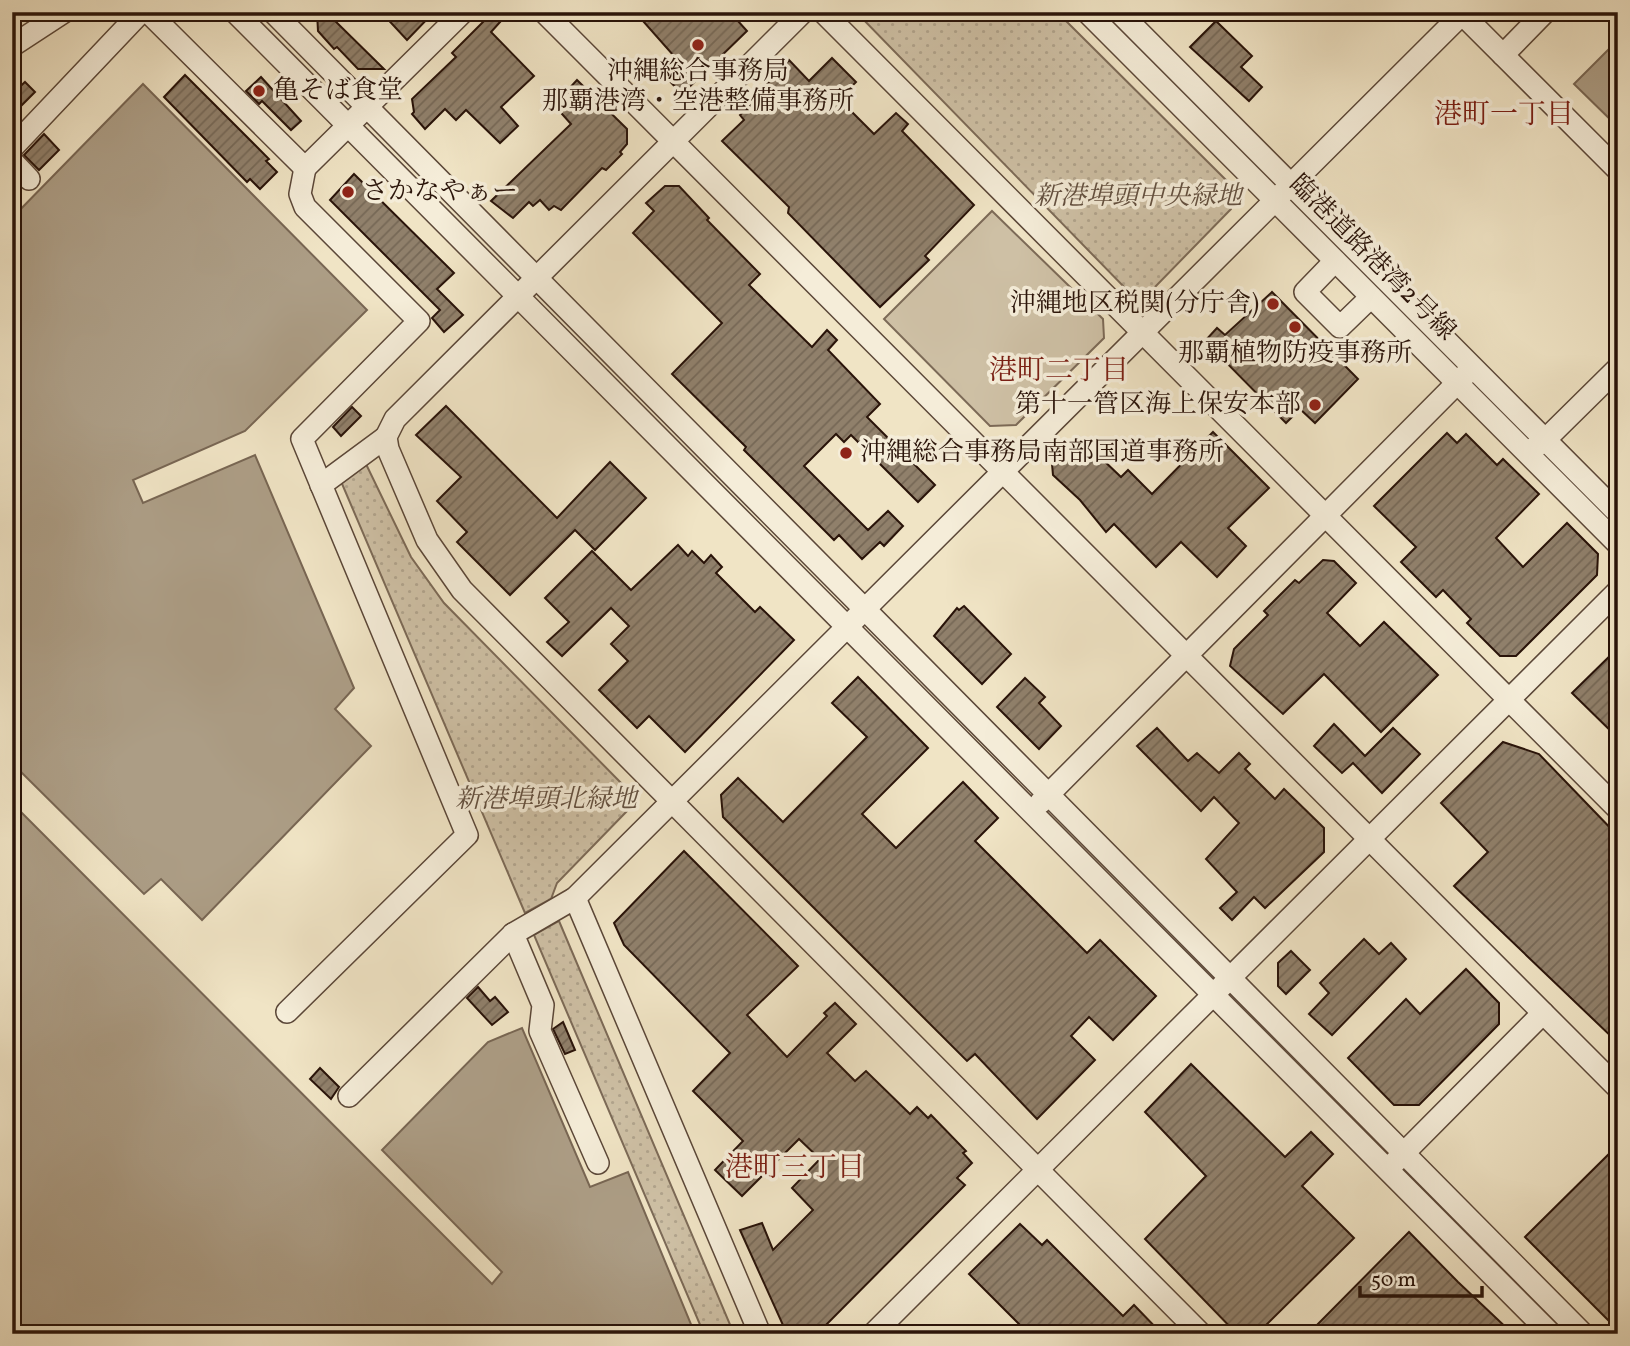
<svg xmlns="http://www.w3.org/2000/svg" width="1630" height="1346" viewBox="0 0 1630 1346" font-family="Vollkorn,'Noto Serif JP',serif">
<defs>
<pattern id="park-dots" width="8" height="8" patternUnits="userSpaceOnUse" patternTransform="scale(1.75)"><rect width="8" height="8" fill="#cec0a5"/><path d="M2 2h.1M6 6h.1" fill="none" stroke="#b1a48d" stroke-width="1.8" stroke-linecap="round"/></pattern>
<pattern id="building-hatch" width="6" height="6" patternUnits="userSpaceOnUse" patternTransform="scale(1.75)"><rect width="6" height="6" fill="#90806b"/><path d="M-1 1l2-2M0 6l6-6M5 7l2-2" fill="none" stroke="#766856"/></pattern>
</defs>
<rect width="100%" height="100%" fill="#f0e4c5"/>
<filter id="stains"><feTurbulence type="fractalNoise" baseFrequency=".00286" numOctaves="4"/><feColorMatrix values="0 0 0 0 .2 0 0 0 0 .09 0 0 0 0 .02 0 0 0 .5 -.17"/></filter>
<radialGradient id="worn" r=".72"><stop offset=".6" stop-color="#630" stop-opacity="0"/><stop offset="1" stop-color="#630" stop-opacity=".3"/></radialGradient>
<polygon fill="#cec0a5" stroke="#7c6a57" stroke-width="2" points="992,211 1103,319 1104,338 1016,425 990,426 884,319"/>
<g fill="url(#park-dots)" stroke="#7c6a57" stroke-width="2">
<polygon points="856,12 1057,12 1231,185 1231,209 1154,288 1127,290"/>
<polygon points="365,462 411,557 444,603 626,788 627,811 557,883 551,899 525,913 340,479"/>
<polygon points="559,921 734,1334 704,1334 534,935"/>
</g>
<g fill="#ac9d85" stroke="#786653" stroke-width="2">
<polygon points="1618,40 1618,127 1574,84"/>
<polygon points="143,84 367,310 245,431 133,480 143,503 255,455 354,688 335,709 371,746 202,920 161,879 144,894 12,763 12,218"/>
<polygon points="12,803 492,1284 502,1272 382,1150 488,1042 522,1028 590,1187 628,1172 695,1334 12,1334"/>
</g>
<g fill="url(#building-hatch)" stroke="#291309" stroke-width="2">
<polygon points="317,12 326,12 384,69 358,69 337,47 334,49 318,31"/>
<polygon points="381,12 434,12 407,40"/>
<polygon points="493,12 509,12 491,32 534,76 501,107 518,126 500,143 466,110 456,120 445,109 425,129 412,114 414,112 412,99 456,57 452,53"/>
<polygon points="635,12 744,12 737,20 747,31 682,94 660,71 674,56"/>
<polygon points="1216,21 1252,56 1241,67 1262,87 1249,101 1190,47"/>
<polygon points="832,58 856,82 839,99 874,134 896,113 908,124 902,131 974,205 925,256 929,260 880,307 788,213 789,207 722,141 744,120 740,115 755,101 753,99 789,60 809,81"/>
<polygon points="185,75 269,159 266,161 277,172 260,189 250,179 247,182 164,97"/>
<polygon points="261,77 301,121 291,130 262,101 259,104 246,91"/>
<polygon points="577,80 627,129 627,144 620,152 622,154 606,170 602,168 561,210 554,206 549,210 540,200 533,206 529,202 513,218 491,201 571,124 554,105"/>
<polygon points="25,82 35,92 12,115 12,94"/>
<polygon points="44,134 59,150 39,170 24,155"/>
<polygon points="354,174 454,273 437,289 463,315 444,332 432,318 440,310 330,200"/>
<polygon points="665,186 679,186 709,218 707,220 760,274 749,285 812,347 827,330 837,340 828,350 880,404 867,417 935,485 918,502 851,435 844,442 836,434 804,466 868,530 888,511 903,526 884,546 880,542 862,559 839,535 834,540 744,450 746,447 672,374 722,323 633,233 654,211 646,203"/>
<polygon points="1272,292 1358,379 1315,423 1300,409 1286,423 1205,341 1217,328 1225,335"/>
<polygon points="446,406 557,518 610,462 646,498 595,550 575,530 510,595 457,542 467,532 437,501 461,477 416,435"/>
<polygon points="352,407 361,416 341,436 333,427"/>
<polygon points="1213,432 1269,488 1228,528 1246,546 1217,577 1181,542 1156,567 1114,524 1106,532 1080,500 1053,475 1052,464 1079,437 1121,477 1128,470 1152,494"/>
<polygon points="1447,433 1457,443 1466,434 1497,465 1503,459 1539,494 1496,538 1523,567 1567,523 1598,554 1597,575 1516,656 1500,656 1467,623 1471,619 1443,590 1436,597 1401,562 1416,547 1374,506"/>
<polygon points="678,545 688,556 692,551 704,563 711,555 722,567 716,573 755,612 760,607 794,640 685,752 649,716 637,728 599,690 628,661 611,644 629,626 611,608 562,656 547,642 569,622 545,598 592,551 631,590"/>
<polygon points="1323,560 1334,561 1356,583 1327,613 1360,646 1384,622 1438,675 1381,732 1324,674 1283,714 1230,666 1234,649 1268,615 1264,611 1295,580 1299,583"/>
<polygon points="964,606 1011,654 982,684 934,636 957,608 959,610"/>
<polygon points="1618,648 1618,738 1572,693"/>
<polygon points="858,677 928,748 862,814 896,848 963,782 998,818 975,841 1087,953 1100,940 1156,996 1113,1040 1089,1017 1071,1036 1095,1060 1037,1119 975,1054 967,1061 723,817 721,795 738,778 783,822 867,737 832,703"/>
<polygon points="1025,678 1045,697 1039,703 1061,726 1039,749 997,707"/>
<polygon points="1334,724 1365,756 1393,728 1420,754 1382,793 1353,763 1342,773 1314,746"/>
<polygon points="1157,728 1188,761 1197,753 1219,773 1239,753 1250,764 1245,769 1275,799 1284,789 1324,828 1324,852 1265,908 1254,897 1232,920 1220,908 1237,892 1206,859 1239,823 1214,797 1201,811 1137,746"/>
<polygon points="1503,742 1539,754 1618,836 1618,1043 1454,886 1488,852 1441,803"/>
<polygon points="684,851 798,966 747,1015 787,1057 827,1016 824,1013 835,1003 856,1024 827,1053 855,1081 866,1071 910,1114 917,1107 928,1118 931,1115 966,1151 963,1153 972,1163 957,1178 965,1185 817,1334 787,1334 740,1230 762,1223 773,1250 813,1210 792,1188 820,1159 799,1139 742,1196 715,1170 743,1141 693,1091 730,1053 624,945 614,923"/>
<polygon points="1364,939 1379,954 1391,943 1406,959 1332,1035 1309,1014 1329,993 1320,983"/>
<polygon points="1291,951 1310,970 1286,994 1278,986 1278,963"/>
<polygon points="1466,969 1499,1003 1499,1024 1419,1105 1394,1105 1348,1058 1406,999 1420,1014"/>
<polygon points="478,987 490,1001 495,997 508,1012 492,1025 467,998"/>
<polygon points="563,1022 575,1050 565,1054 553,1029"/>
<polygon points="1191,1064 1285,1157 1311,1132 1333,1154 1302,1186 1354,1238 1257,1334 1237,1334 1145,1239 1206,1176 1145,1112"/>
<polygon points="320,1068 339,1087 331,1099 310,1079"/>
<polygon points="1618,1145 1618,1330 1525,1237"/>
<polygon points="1020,1224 1042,1245 1047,1240 1123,1316 1134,1305 1162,1334 1029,1334 969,1274"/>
<polygon points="1409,1232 1458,1282 1513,1334 1308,1334"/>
</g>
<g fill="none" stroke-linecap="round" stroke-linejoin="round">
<g stroke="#5b4738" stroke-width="24">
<g id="minor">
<polyline points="148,12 305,168 463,12"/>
<polyline points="235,12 1551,1334"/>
<polyline points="273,12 1583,1334"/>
<polyline points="544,12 1618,1088"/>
<polyline points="803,12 395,419 386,437 388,449 427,540 462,590 1201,1334"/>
<polyline points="823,12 1618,809"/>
<polyline points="1087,12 1618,544"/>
<polyline points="1119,12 1618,513"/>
<polyline points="1460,12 1618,170"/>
<polyline points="12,14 15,12"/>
<polyline points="12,46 64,12"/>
<polyline points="1503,55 1545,12"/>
<polyline points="12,148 141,12"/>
<polyline points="12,161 29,179"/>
<polyline points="1335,261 1305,292 1340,327 1371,297"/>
<polyline points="1534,448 1545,440 1618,368"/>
<polyline points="321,485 386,437"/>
<polyline points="1040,803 1466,374"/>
<polyline points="575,898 760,1334"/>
<polyline points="513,934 543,1005 540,1031 598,1163"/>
<polyline points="287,1012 467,835 302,439 419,321 305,207 300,194 305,168"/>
<polyline points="349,1096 513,934 575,898 1462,14"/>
<polyline points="1394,1163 1543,1013"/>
<polyline points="873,1334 1618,591"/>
</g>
</g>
<use href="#minor" stroke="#f5edd9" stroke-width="21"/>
</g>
<g fill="#8f2418" stroke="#f5edd9" stroke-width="2.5">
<circle cx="698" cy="45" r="7"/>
<circle cx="259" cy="91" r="7"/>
<circle cx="348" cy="192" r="7"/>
<circle cx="1273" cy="304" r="7"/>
<circle cx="1295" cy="327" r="7"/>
<circle cx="1315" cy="405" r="7"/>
<circle cx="846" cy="453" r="7"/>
</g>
<g text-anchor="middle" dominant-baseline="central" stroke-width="7" stroke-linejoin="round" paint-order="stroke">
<g font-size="26" fill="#291309" stroke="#f5edd9" text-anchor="start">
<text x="698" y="72" text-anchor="middle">沖縄総合事務局<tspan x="698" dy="30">那覇港湾・空港整備事務所</tspan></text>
<text x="273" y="91">亀そば食堂</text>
<text x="362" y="192">さかなやぁー</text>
<text x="1259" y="304" text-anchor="end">沖縄地区税関(分庁舎)</text>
<text x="1295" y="354" text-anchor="middle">那覇植物防疫事務所</text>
<text x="1301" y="405" text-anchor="end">第十一管区海上保安本部</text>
<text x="860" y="453">沖縄総合事務局南部国道事務所</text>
</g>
<g font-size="26" font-style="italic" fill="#635040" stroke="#f5edd9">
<text x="1138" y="197">新港埠頭中央緑地</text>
<text x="546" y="800">新港埠頭北緑地</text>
</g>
<g font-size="26" fill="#291309" stroke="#f5edd9">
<text transform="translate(1372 258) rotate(45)">臨港道路港湾2号線</text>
</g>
<g font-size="28" fill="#7a1f14" stroke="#f5edd9">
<text x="1504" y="115">港町一丁目</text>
<text x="1059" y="371">港町二丁目</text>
<text x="795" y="1168">港町三丁目</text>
</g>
</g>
<rect width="1630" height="1346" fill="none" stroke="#f0e4c5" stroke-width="42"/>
<rect x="14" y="14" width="1602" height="1318" fill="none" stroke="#291309" stroke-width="3.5"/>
<rect x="21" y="21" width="1588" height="1304" fill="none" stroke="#291309" stroke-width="2"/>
<path d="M1360 1286v10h122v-10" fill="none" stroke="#291309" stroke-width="3.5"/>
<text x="1371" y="1286" font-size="21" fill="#291309" stroke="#f5edd9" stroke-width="5" paint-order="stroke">50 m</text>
<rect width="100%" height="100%" filter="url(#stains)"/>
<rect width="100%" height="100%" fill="url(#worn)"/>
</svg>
